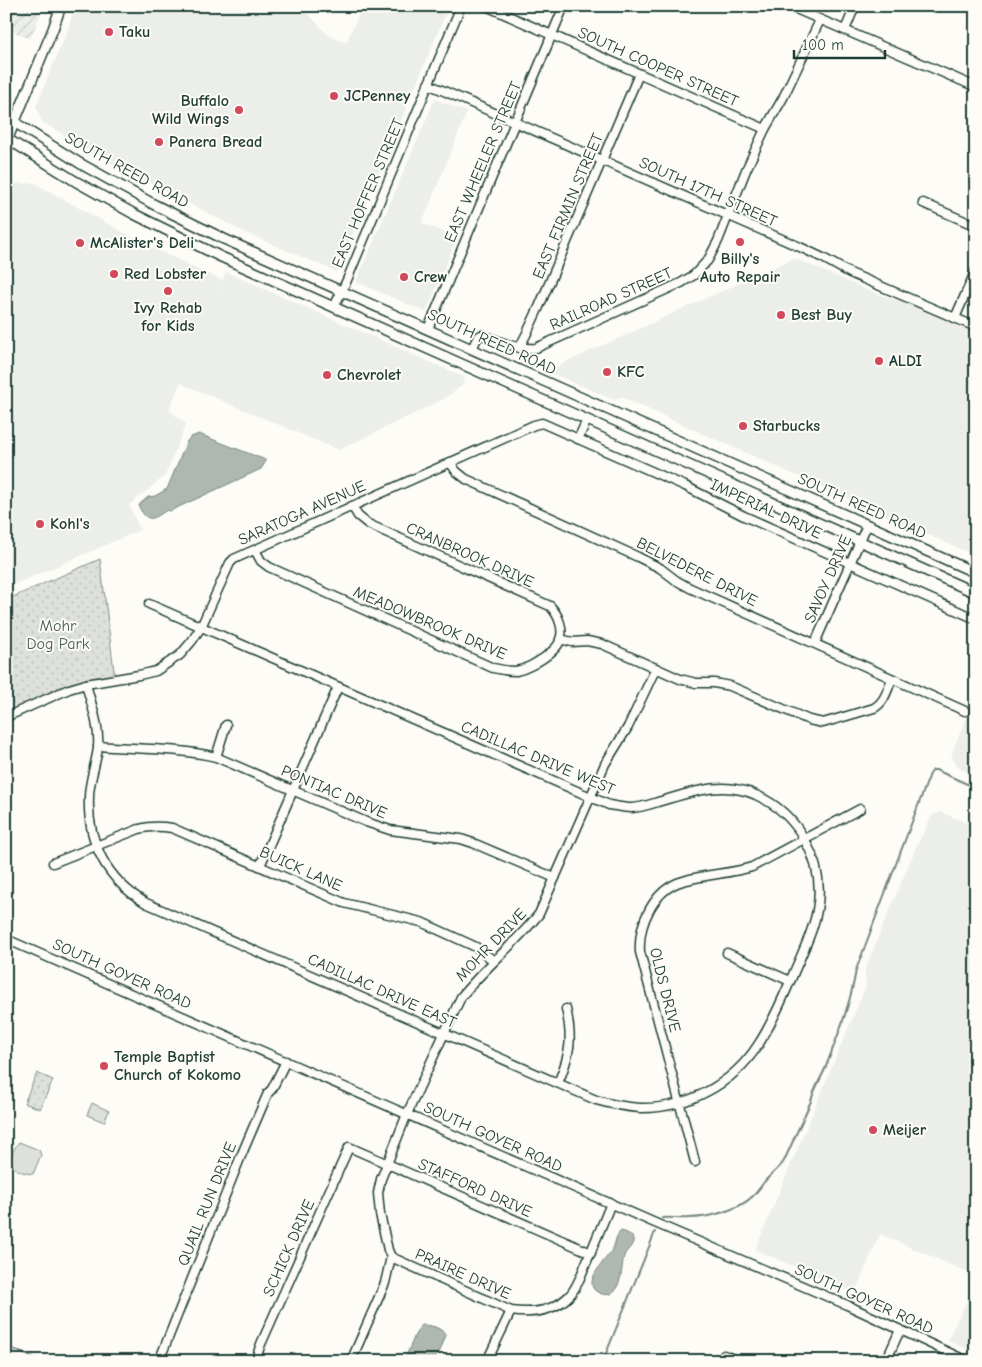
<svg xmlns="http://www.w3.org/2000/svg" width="982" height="1367" viewBox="0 0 982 1367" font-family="'Comic Neue',sans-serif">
<defs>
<pattern id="industrial-furrows" width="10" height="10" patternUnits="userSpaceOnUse" patternTransform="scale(1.25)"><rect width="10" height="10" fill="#eceee9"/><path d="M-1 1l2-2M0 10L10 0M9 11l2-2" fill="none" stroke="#cacdc8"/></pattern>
<pattern id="park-dots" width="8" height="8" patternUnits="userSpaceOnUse" patternTransform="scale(1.25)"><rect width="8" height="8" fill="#dde0db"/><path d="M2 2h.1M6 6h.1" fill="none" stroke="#bdc1bd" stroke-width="1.8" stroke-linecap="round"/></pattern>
</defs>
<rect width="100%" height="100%" fill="#fdfcf7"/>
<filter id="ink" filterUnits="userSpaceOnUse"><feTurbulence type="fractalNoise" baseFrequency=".02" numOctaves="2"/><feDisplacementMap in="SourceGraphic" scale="10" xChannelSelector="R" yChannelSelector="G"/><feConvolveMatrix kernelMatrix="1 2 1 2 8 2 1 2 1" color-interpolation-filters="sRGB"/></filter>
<g filter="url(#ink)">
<g fill="#eceee9">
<polygon points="75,6 301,6 328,35 346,43 363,6 449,6 337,272 246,233 115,165 42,122 36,106 68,29"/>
<polygon points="435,99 467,112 422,223 457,238 426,312 356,282"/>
<polygon points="34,183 148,246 222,280 215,297 226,272 464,377 463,385 444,399 339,450 180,383 169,410 186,424 165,476 129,505 140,530 6,588 6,307 14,289 6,286 6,184"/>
<polygon points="794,258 867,290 885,297 915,304 976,331 976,556 621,397 614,400 549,372 549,370"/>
<polygon points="976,696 976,775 960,769 952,758 952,752"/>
<polygon points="941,812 976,827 976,1276 880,1234 855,1292 755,1250 866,986 865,969 917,845 933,814"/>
<polygon points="976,1282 976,1353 957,1345 948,1339"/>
</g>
<polygon fill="url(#industrial-furrows)" points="6,6 44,6 30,39 6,28"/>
<g fill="#dde0db" stroke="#7e8e88">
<polygon points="92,1103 109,1111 104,1122 87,1115"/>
<path d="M 19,1142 L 39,1150 L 41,1155 L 33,1174 C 11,1172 4,1161 19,1142 Z"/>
</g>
<g fill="url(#park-dots)" stroke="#7e8e88">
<polygon points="100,559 115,679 86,684 12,715 6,703 6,600"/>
<polygon points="37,1073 53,1080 40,1109 24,1103"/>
</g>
<g fill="#aeb8b1" stroke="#75877f">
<path d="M 199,434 L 263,459 L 266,461 L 261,469 L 170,511 L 167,510 C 153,519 148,524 139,507 L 140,504 L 148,497 L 155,496 L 167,489 L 187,441 L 191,437 Z"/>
<path d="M 621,1231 C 625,1232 632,1234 633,1239 C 635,1245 626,1250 624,1256 C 621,1268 623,1282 613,1292 C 610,1295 607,1295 602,1294 C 576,1286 608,1259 613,1248 C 616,1242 615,1236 621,1231 Z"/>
<path d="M 421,1325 C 431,1325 440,1327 446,1335 L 440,1351 L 433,1361 L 404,1361 L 415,1335 Z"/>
</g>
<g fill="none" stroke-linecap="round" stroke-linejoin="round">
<g stroke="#75877f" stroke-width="2">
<path d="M 662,1218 C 671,1217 680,1219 689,1218 C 708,1218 739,1210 753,1196 C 758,1191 761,1186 765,1181 C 771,1174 779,1169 784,1161 L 811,1101 C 814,1089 820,1080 825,1069 C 838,1035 850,1006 856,970 L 930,774 L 933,770 L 936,770 L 976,788"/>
<polyline points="6,1346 41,1361"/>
<polyline points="603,1361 655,1232"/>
</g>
<g stroke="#1f3d34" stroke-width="11">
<g id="minor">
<polyline points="486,6 765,129"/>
<polyline points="789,6 976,87"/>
<polyline points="845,30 855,6"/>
<polyline points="428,84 800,247 823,258 850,273 976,327"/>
<polyline points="923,203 976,226"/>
<polyline points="334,307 347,280 461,6"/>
<polyline points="955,318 976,270"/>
<polyline points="428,329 564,6"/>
<polyline points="519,348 526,335 539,307 639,74"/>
<path d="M 472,349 C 475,344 476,336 482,335 C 500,341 517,350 536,348 L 681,283 L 694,275 L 708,260 L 718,241 L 746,170 L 765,129 L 783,98 L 820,20"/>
<polyline points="578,439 587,420"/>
<polyline points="450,462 456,471 466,479 638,557 660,568 677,581 690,588 965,711"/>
<path d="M 255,550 L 261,561 L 269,567 L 493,668 C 501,670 508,671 516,671 C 527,669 536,663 545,657 C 550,653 556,649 559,643 C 565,631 559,615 550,606 L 368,524 L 358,516 L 352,506"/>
<path d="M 560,639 L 572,642 L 587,641 L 602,644 L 680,679 L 696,683 L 714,683 L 730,686 L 809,720 L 823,723 L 874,708 C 885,702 887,690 892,679"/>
<polyline points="815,643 867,525"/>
<path d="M 86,684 C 91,704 100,726 98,748 C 96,764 89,781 89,797 C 87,843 107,880 146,903 L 596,1100 C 610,1104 625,1107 640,1108 C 687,1109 733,1084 758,1045 C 772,1024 782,1000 792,977 C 801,955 813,933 817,910 C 826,863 799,814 756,795 C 724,780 692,792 661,801 C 651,804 641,808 631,808 C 624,808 616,806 609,805 L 149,604"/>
<polyline points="6,717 69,689 86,684 139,675 156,671 180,655 192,641 201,627 230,563 234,559 534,425 542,423 685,486 744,516 976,619"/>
<path d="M 98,746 C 137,749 178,748 216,757 L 366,822 L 390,830 L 461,839 L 473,843 L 555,878"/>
<polyline points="216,757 226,725"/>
<path d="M 53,863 L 139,829 C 150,826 160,826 172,828 L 344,903 L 421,922 L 476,947 L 494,961"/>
<polyline points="260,866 338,687"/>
<polyline points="6,939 655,1223 847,1305 967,1361"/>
<polyline points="727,953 790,981"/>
<path d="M 558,1083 C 570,1055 573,1039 566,1009"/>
<path d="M 695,1162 L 640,952 C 638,924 654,889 683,881 C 706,874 729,874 752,867 L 860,809"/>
<path d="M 391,1257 L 511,1311 C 532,1314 553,1312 569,1296 C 578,1287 582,1272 587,1261 C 595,1242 603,1223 611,1203"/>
<polyline points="724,1355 739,1361"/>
<polyline points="159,1361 241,1156 268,1093 272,1089 286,1061"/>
<polyline points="255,1361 261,1344 349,1147 591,1253"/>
<path d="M 351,1361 L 385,1283 L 391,1257 L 388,1250 L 380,1214 L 378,1193 L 381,1179 L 407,1114 L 461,997 C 485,967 515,944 539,914 L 605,764 L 628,727 L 656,668"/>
<polyline points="487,1361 511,1311"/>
<polyline points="886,1361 900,1330"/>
</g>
</g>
<g stroke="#1f3d34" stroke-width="12">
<g id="major">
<polyline points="6,117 81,164 155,205 224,239 976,573"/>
<polyline points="6,138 75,181 134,214 219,256 976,593"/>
<polyline points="6,143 53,29 61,6"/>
</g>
</g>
<use href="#minor" stroke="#fdfcf7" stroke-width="8"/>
<use href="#major" stroke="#fdfcf7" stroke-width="9"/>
</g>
</g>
<g fill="#d1495b" stroke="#fdfcf7" stroke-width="2">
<circle cx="109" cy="32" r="5"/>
<circle cx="334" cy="96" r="5"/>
<circle cx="239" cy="110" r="5"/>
<circle cx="159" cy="142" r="5"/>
<circle cx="740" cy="242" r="5"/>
<circle cx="80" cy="243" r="5"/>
<circle cx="114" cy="274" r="5"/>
<circle cx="404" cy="277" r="5"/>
<circle cx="168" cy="291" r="5"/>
<circle cx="781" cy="315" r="5"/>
<circle cx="879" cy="361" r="5"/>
<circle cx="607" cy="372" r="5"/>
<circle cx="327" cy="375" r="5"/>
<circle cx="743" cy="426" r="5"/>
<circle cx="40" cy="524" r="5"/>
<circle cx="104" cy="1066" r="5"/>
<circle cx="873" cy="1130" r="5"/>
</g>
<g text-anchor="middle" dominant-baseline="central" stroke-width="4" stroke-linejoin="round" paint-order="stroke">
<g font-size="16" font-weight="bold" fill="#1f3d34" stroke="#fdfcf7" text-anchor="start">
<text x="119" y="32">Taku</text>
<text x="344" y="96">JCPenney</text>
<text x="229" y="101" text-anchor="end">Buffalo<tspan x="229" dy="18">Wild Wings</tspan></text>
<text x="169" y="142">Panera Bread</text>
<text x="90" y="243">McAlister's Deli</text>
<text x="740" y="259" text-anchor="middle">Billy's<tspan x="740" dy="18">Auto Repair</tspan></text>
<text x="124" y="274">Red Lobster</text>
<text x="414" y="277">Crew</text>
<text x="168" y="308" text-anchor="middle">Ivy Rehab<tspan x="168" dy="18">for Kids</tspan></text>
<text x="791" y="315">Best Buy</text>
<text x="889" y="361">ALDI</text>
<text x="617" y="372">KFC</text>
<text x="337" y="375">Chevrolet</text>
<text x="753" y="426">Starbucks</text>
<text x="50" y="524">Kohl's</text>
<text x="114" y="1057">Temple Baptist<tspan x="114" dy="18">Church of Kokomo</tspan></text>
<text x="883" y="1130">Meijer</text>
</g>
<g font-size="16" fill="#1f3d34" stroke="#fdfcf7">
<text transform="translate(658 67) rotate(24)">SOUTH COOPER STREET</text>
<text transform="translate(483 162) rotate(-67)">EAST WHEELER STREET</text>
<text transform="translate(127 170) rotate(29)">SOUTH REED ROAD</text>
<text transform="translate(708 192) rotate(24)">SOUTH 17TH STREET</text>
<text transform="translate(368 193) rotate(-67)">EAST HOFFER STREET</text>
<text transform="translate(568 206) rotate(-67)">EAST FIRMIN STREET</text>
<text transform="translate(611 299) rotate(-24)">RAILROAD STREET</text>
<text transform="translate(492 342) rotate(24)">SOUTH REED ROAD</text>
<text transform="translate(862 506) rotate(24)">SOUTH REED ROAD</text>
<text transform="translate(766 509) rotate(25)">IMPERIAL DRIVE</text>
<text transform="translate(302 513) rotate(-24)">SARATOGA AVENUE</text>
<text transform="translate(470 555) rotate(24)">CRANBROOK DRIVE</text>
<text transform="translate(697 572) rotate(27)">BELVEDERE DRIVE</text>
<text transform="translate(828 579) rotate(-66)">SAVOY DRIVE</text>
<text transform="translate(430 623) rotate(23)">MEADOWBROOK DRIVE</text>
<text transform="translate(538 758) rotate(23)">CADILLAC DRIVE WEST</text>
<text transform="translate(334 792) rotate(23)">PONTIAC DRIVE</text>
<text transform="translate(301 869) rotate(24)">BUICK LANE</text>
<text transform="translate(491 945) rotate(-46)">MOHR DRIVE</text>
<text transform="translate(122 974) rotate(24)">SOUTH GOYER ROAD</text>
<text transform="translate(665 990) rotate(76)">OLDS DRIVE</text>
<text transform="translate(382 991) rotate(24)">CADILLAC DRIVE EAST</text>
<text transform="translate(493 1137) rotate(24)">SOUTH GOYER ROAD</text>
<text transform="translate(475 1188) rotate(24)">STAFFORD DRIVE</text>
<text transform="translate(207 1204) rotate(-68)">QUAIL RUN DRIVE</text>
<text transform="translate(289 1248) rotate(-66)">SCHICK DRIVE</text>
<text transform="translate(463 1274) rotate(24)">PRAIRE DRIVE</text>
<text transform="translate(864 1299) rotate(24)">SOUTH GOYER ROAD</text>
</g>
<g font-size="16" fill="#455e55" stroke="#fdfcf7">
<text x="58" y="626">Mohr<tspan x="58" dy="18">Dog Park</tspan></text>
</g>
</g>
<rect width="982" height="1367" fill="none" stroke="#fdfcf7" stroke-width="25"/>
<rect x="12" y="12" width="957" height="1342" fill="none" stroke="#1f3d34" stroke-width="2" filter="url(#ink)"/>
<path d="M794 50v8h91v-8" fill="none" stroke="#1f3d34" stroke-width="2.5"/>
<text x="802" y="50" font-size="15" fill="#1f3d34" stroke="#fdfcf7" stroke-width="4" paint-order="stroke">100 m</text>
</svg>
